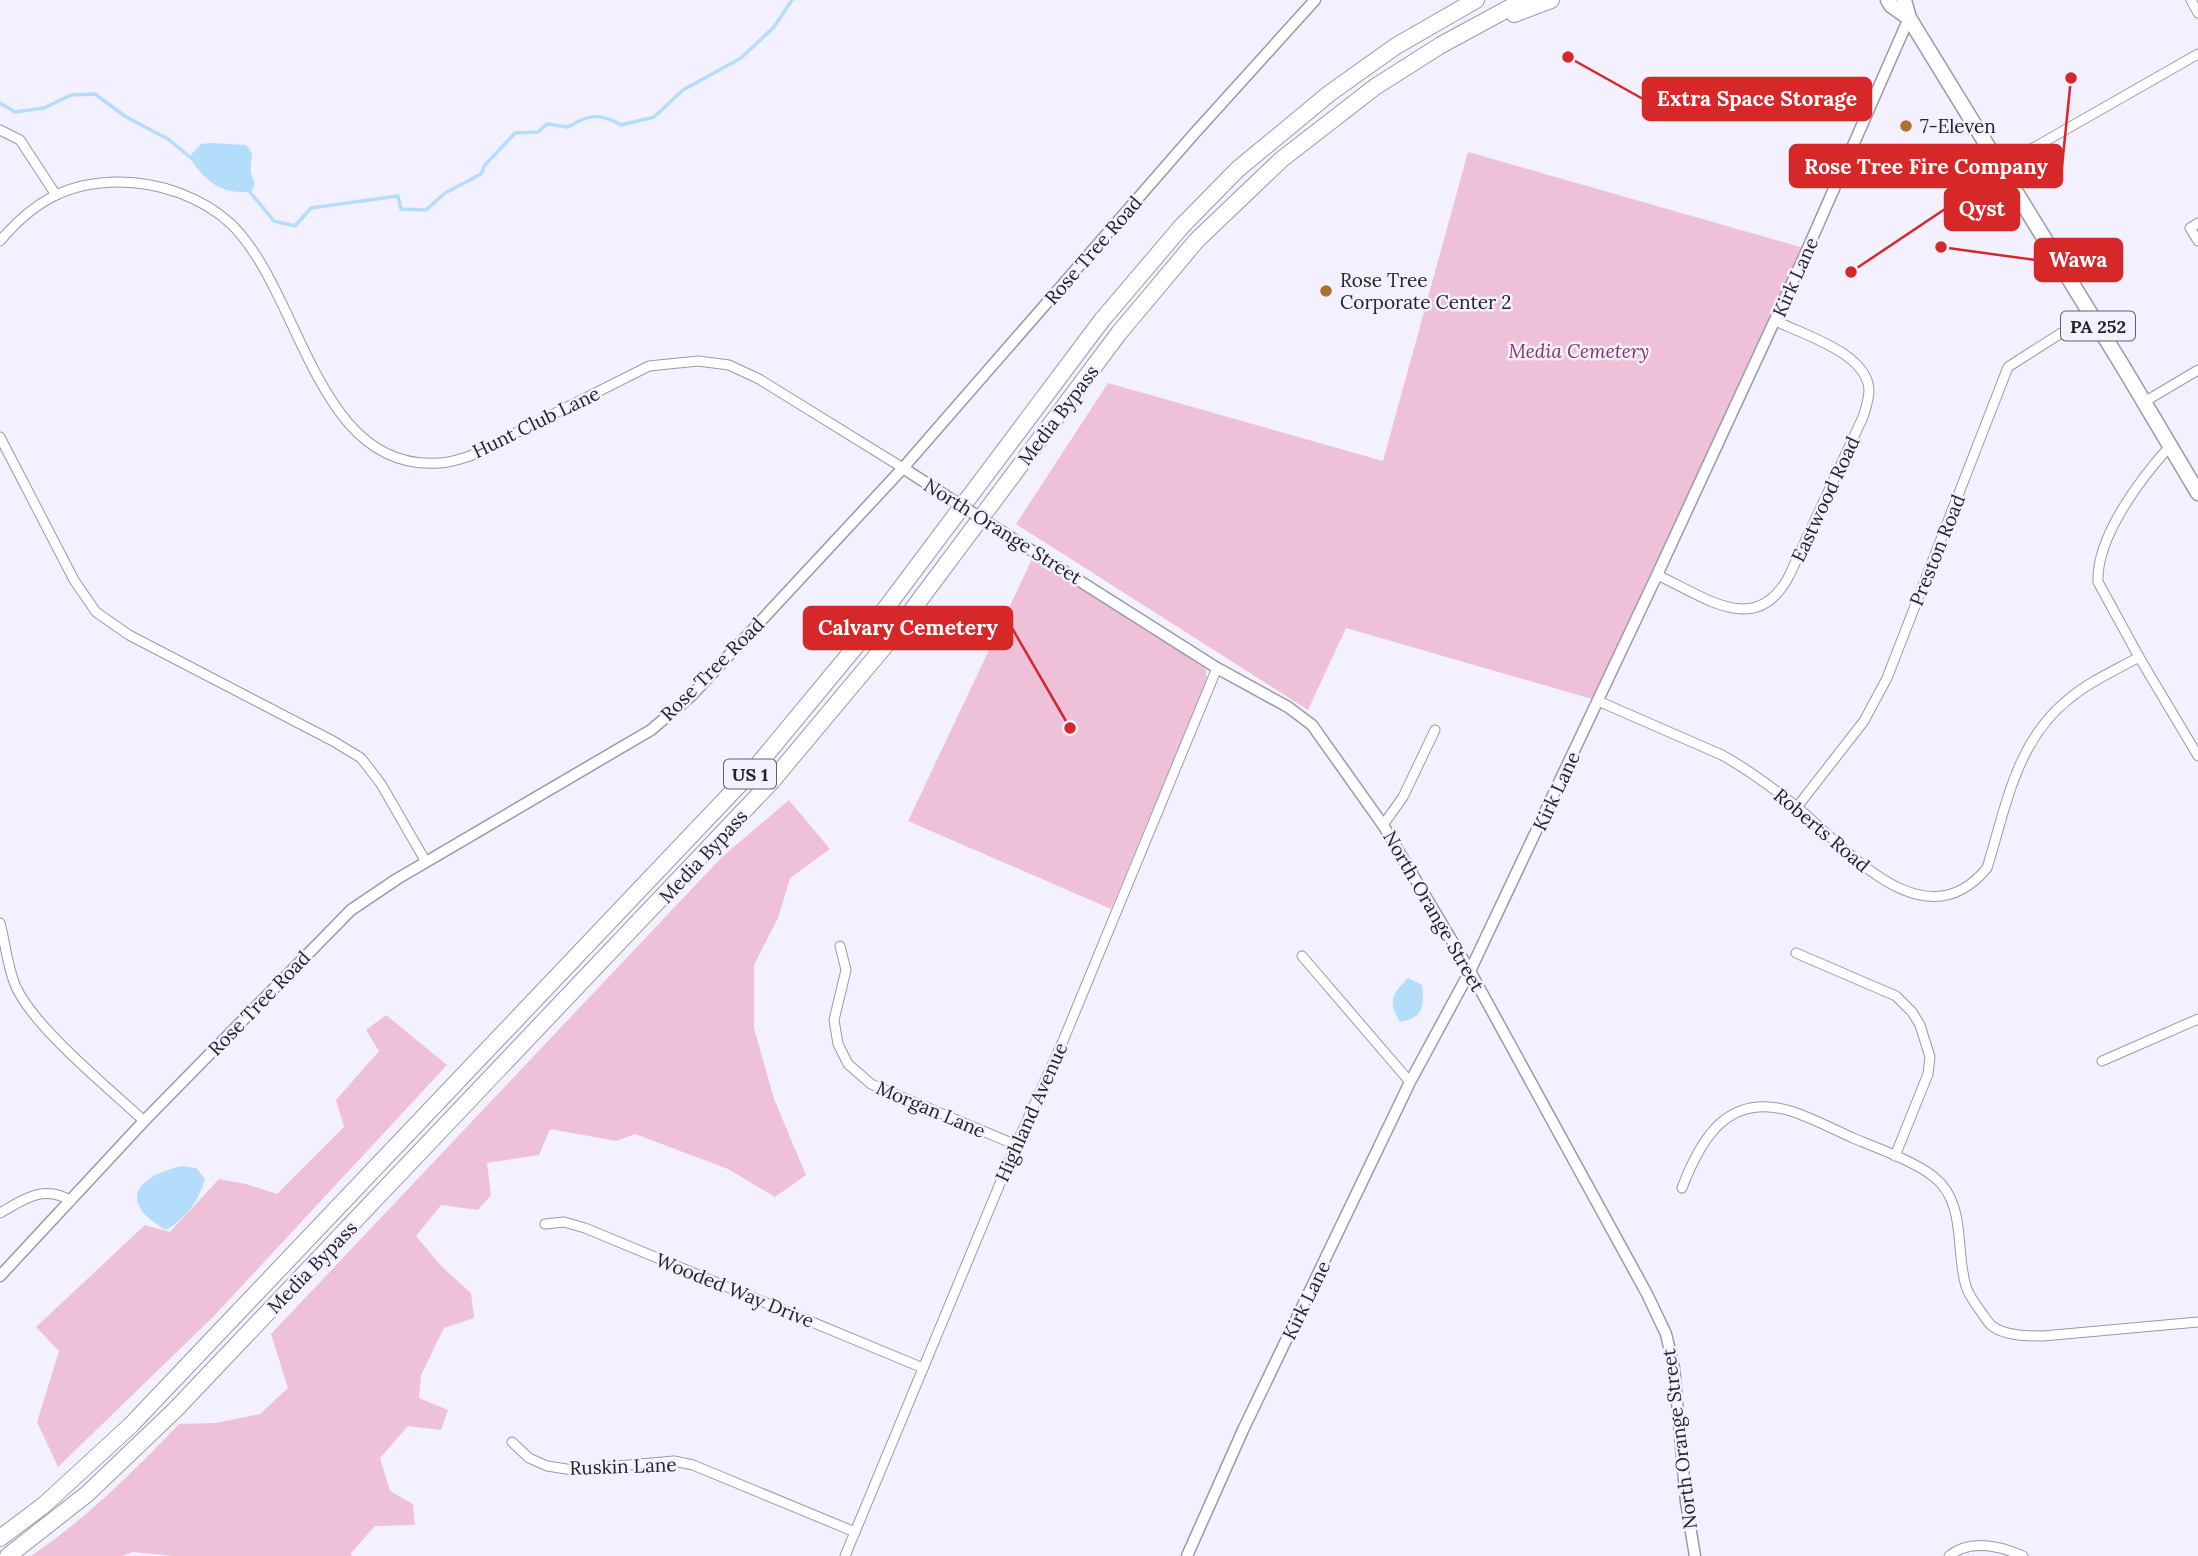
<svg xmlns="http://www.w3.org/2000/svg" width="2198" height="1556" viewBox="0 0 2198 1556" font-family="Lora,serif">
<rect width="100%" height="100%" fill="#f3f0ff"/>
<g fill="#efc1d8">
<polygon points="1468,152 1804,248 1592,699 1346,628 1308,710 1016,524 1108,383 1383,461"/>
<polygon points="1033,557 1201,664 1206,670 1207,680 1111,909 908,821"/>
<path d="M 789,800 L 830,849 L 790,878 L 778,918 L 754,965 L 754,1028 L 774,1099 L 806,1175 L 775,1197 L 728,1169 L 635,1134 L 616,1141 L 550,1129 L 539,1155 L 487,1163 L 491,1195 L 478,1210 L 441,1205 L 416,1236 L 443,1268 L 471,1293 L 474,1318 L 444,1328 L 421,1375 L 419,1398 L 448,1410 L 441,1430 L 408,1426 L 380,1458 L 390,1491 L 413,1504 L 415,1525 L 375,1526 L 351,1553 L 352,1556 L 173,1556 L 133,1552 L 122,1556 L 31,1556 C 86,1519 133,1472 179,1424 L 216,1423 L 260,1414 L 288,1388 L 271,1334 L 722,857 Z"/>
<polygon points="386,1015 447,1065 214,1316 58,1467 37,1422 59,1351 36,1327 145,1225 170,1232 219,1179 246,1184 277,1194 344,1127 336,1100 379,1051 366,1030"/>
</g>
<g fill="#b4ddfc">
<path d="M 211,143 L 246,145 C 257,156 249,160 251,172 C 251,176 254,180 255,184 L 251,192 C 220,194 206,182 189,157 L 201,144 Z"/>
<path d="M 1408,978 L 1422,985 C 1424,1007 1424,1017 1400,1022 C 1388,1002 1391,995 1408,978 Z"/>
<path d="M 182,1166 L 196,1168 L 205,1179 C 199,1201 186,1218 166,1230 C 117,1202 135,1177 182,1166 Z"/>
</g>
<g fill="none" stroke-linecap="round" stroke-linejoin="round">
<g stroke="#b4ddfc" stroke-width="3.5">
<polyline points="0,103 15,112 44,108 71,95 95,94 126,117 168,139 191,158"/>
<path d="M 249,191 L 274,221 L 295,226 L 311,208 L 398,196 L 401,209 L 426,210 L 445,193 L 481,174 L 485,165 L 515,133 L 538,132 L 547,124 L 568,127 C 589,114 600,113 621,125 L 654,117 L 683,90 L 741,58 L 774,27 L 792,0"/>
</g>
<g stroke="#9c99a7" stroke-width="11">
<g id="minor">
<polyline points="2191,0 2198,13"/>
<polyline points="0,130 20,140 56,195"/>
<polyline points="2000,167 2198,54"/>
<polyline points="2198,223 2190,228 2198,241"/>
<path d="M 0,241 C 33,202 67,182 119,182 C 159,182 202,197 231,224 C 302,293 316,472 439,463 C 449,463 460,459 470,456 L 649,366 L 698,361 L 729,365 L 759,379 L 903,468"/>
<polyline points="2144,402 2198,370"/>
<polyline points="0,437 74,580 96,612 129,635 333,741 361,758 381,784 426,862"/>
<path d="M 2170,446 C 2141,478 2096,537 2098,582 L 2139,657 L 2198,756"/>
<path d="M 1657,575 C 1704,596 1756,639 1789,576 L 1863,417 C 1866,408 1869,399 1869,390 C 1867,353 1804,335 1776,321"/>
<path d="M 1598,701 L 1722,755 C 1749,770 1773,788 1797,807 C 1847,849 1924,944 1987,868 C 2006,807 2016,740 2070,698 C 2090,681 2116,670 2139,657"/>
<polyline points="1797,807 1864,721 1887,678 2008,367 2091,314"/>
<polyline points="1383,825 1403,797 1435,730"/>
<path d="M 0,923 C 5,942 7,963 14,982 C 29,1024 109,1088 144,1121"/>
<polyline points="840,946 846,970 834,1020 838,1044 848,1064 871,1084 1016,1145"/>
<polyline points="1796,953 1896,996 1912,1012 1920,1025 1930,1057 1928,1074 1895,1156"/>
<polyline points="1302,956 1410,1082"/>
<polyline points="2102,1061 2198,1019"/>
<path d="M 1682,1188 C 1702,1135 1730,1091 1794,1112 C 1814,1119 1833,1129 1853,1138 C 1875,1147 1916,1162 1934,1177 C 1967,1203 1955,1251 1966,1286 C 1968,1294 1974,1302 1979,1309 C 1983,1314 1987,1322 1992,1326 C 2005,1336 2028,1336 2043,1336 L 2198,1322"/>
<path d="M 0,1213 C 24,1199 45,1184 71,1201"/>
<polyline points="545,1224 564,1222 585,1228 923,1368"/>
<polyline points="512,1442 529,1458 547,1466 573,1470 674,1461 693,1465 855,1532"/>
<polyline points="845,1556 1016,1145 1063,1041 1217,668"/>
<path d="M 1949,1556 C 1970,1539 2000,1546 2023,1556"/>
</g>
</g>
<g stroke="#9c99a7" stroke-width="13">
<g id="tertiary">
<polyline points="903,468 940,492"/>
<polyline points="1004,533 1217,668 1288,707 1312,725 1383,825 1470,971 1647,1294 1666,1334 1674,1368 1686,1502 1695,1556"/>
<polyline points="0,1276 144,1121 351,910 397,879 651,730 691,696 903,468 1193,135 1315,0"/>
<polyline points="1187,1556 1243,1430 1410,1082 1470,971 1657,575 1804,257 1909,18"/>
</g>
</g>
<g stroke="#9c99a7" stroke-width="17">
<g id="primary">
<polyline points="1888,0 1891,5 1909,18"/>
<polyline points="1904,0 1909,18 2125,370 2198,493"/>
</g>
</g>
<g stroke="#9c99a7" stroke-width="18">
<g id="motorway">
<polyline points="1514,14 1551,0"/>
<polyline points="0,1538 44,1505 131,1425 756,767 871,628 1102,320 1182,226 1238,169 1330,93 1396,46 1476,0"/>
<polyline points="8,1556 87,1494 175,1410 772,781 889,641 1119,333 1197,240 1282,159 1375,87 1441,45 1524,0"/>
</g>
</g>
<use href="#minor" stroke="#fff" stroke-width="9"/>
<use href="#tertiary" stroke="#fff" stroke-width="10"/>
<use href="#primary" stroke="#fff" stroke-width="14"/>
<use href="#motorway" stroke="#fff" stroke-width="16"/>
<g stroke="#9c99a7" stroke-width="13" stroke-linecap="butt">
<polyline id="tertiary-bridge" points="940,492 1004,533"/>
</g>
<use href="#tertiary-bridge" stroke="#fff" stroke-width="10"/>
</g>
<g fill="#ac7131" stroke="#f3f0ff" stroke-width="2.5">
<circle cx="1906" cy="126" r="7"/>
<circle cx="1326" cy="291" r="7"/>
</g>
<g text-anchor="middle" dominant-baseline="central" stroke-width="5" stroke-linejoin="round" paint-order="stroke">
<g fill="#f3f0ff" stroke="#616068" stroke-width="2">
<rect x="2061" y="311.5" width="74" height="29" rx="5"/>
<rect x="724" y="759.5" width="52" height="29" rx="5"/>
</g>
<g font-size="18" font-weight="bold" fill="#232328">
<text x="2098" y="326">PA 252</text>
<text x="750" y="774">US 1</text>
</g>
<g font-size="19" fill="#232328" stroke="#f3f0ff" text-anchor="start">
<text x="1920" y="126">7-Eleven</text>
<text x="1340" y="280">Rose Tree<tspan x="1340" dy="22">Corporate Center 2</tspan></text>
</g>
<g font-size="19" fill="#232328" stroke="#f3f0ff">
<text transform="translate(1093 250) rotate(-49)">Rose Tree Road</text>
<text transform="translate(1795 277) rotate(-66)">Kirk Lane</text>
<text transform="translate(1058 415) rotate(-53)">Media Bypass</text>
<text transform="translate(536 422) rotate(-26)">Hunt Club Lane</text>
<text transform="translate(1825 499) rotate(-65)">Eastwood Road</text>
<text transform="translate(1003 531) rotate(32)">North Orange Street</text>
<text transform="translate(1937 550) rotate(-68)">Preston Road</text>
<text transform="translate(712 669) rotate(-45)">Rose Tree Road</text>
<text transform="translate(1556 791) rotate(-65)">Kirk Lane</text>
<text transform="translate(1822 830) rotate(40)">Roberts Road</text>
<text transform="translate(703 856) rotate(-47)">Media Bypass</text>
<text transform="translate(1434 911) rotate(60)">North Orange Street</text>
<text transform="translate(259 1003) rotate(-46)">Rose Tree Road</text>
<text transform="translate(931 1109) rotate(23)">Morgan Lane</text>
<text transform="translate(1031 1112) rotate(-66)">Highland Avenue</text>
<text transform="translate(312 1267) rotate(-46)">Media Bypass</text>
<text transform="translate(735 1290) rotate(22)">Wooded Way Drive</text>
<text transform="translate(1306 1300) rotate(-64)">Kirk Lane</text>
<text transform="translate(1679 1439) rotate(-97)">North Orange Street</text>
<text transform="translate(623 1466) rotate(-2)">Ruskin Lane</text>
</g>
<g font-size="19" font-style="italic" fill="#836" stroke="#f3f0ff">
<text x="1579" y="351">Media Cemetery</text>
</g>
</g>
<path fill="none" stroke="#d62828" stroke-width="2.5" d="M1568 57L1643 99M2071 78L2062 166M1851 272L1945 209M1941 247L2035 260M1070 728L1012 628"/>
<g fill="#d62828" stroke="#f3f0ff" stroke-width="2.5">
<circle cx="1568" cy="57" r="7"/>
<circle cx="2071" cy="78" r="7"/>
<circle cx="1851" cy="272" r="7"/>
<circle cx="1941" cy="247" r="7"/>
<circle cx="1070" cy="728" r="7"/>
</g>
<g fill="#d62828" stroke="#d62828" stroke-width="2.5">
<rect x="1643" y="78" width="228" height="42" rx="7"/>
<rect x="1790" y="145" width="272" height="42" rx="7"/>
<rect x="1945" y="188" width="74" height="42" rx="7"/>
<rect x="2035" y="239" width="87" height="42" rx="7"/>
<rect x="804" y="607" width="208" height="42" rx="7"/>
</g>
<g font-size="21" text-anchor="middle" font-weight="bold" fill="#fff">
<text x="1757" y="106">Extra Space Storage</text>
<text x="1926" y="174">Rose Tree Fire Company</text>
<text x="1982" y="216">Qyst</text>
<text x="2078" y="267">Wawa</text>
<text x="908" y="635">Calvary Cemetery</text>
</g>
</svg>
